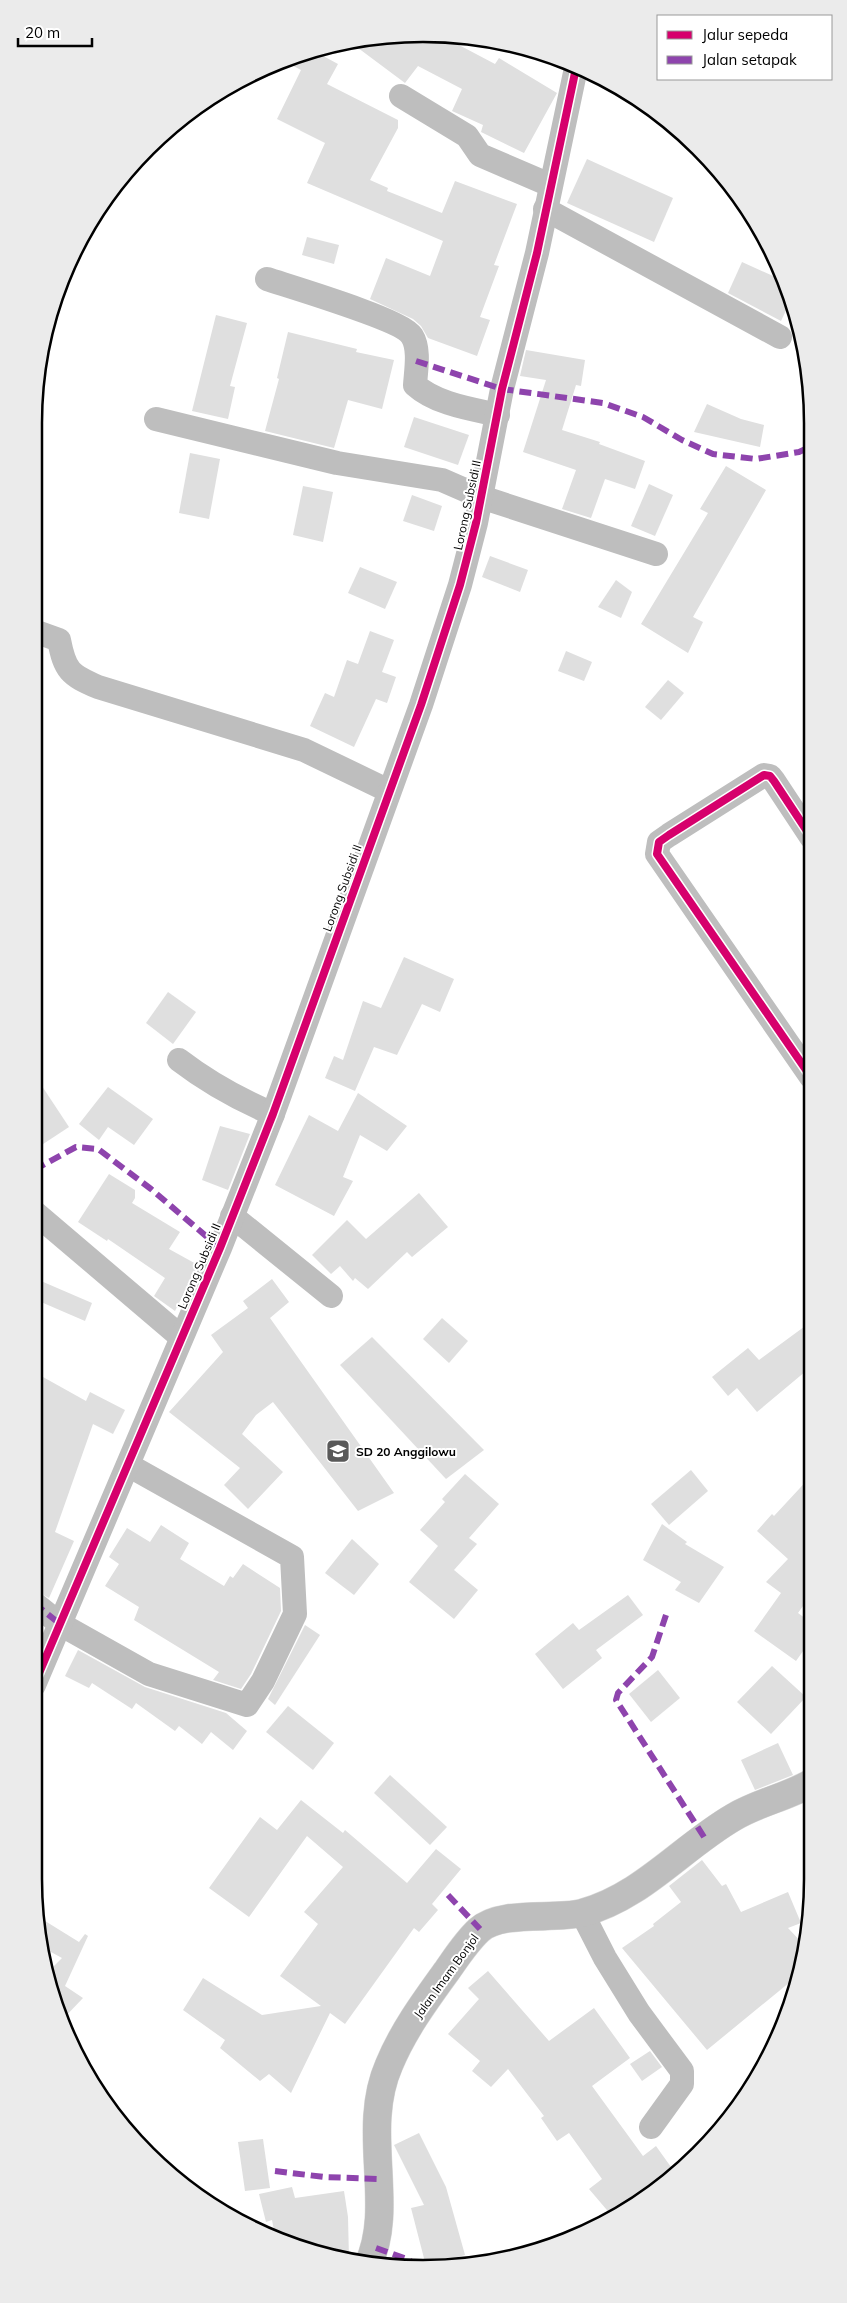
<svg xmlns="http://www.w3.org/2000/svg" width="847" height="2303" viewBox="0 0 847 2303" font-family="Mulish,sans-serif">
<rect width="100%" height="100%" fill="#fff"/>
<g fill="#dfdfdf">
<polygon points="440,35 495,64 499,58 557,93 524,153 481,132 483,125 452,111 462,89 418,66 405,83 350,42 372,37"/>
<polygon points="314,51 338,64 327,84 398,120 398,128 370,180 388,188 387,191 442,213 455,181 517,204 494,265 499,266 480,317 490,320 477,356 428,338 421,326 413,319 370,299 386,258 430,276 443,241 307,183 325,143 277,119 301,70 284,61"/>
<polygon points="587,159 673,198 654,242 567,203"/>
<polygon points="307,237 339,245 334,264 302,255"/>
<polygon points="742,262 782,280 789,304 781,321 728,293"/>
<polygon points="216,315 247,323 230,386 235,387 228,419 192,411"/>
<polygon points="288,332 357,349 356,352 394,360 382,409 348,400 334,448 265,431 279,379 277,378"/>
<polygon points="526,350 585,360 581,386 576,385 562,430 600,442 599,444 645,461 635,489 605,479 591,518 562,509 576,470 523,452 546,380 520,376"/>
<polygon points="707,404 741,419 764,425 760,447 694,432"/>
<polygon points="414,417 469,435 458,465 404,447"/>
<polygon points="190,453 220,459 209,519 179,513"/>
<polygon points="726,466 766,490 693,617 703,622 688,653 641,624 708,513 700,509"/>
<polygon points="649,484 673,495 655,536 631,526"/>
<polygon points="303,486 333,492 323,542 293,535"/>
<polygon points="412,495 442,506 434,531 403,521"/>
<polygon points="490,556 528,570 520,592 482,577"/>
<polygon points="360,567 397,582 385,609 348,593"/>
<polygon points="616,580 632,592 621,618 598,607"/>
<polygon points="370,631 394,640 382,672 396,677 387,703 376,699 354,747 310,726 325,693 334,697 347,660 358,664"/>
<polygon points="566,651 592,662 584,681 558,671"/>
<polygon points="668,680 684,693 661,720 645,707"/>
<polygon points="404,957 454,979 440,1012 422,1004 397,1055 374,1047 355,1091 325,1078 334,1056 343,1060 363,1001 381,1008"/>
<polygon points="168,992 196,1012 173,1044 146,1023"/>
<polygon points="34,1074 69,1127 34,1150"/>
<polygon points="108,1087 153,1119 134,1145 108,1127 99,1140 79,1124"/>
<polygon points="358,1093 407,1126 387,1151 360,1135 343,1177 353,1181 334,1216 275,1185 309,1115 338,1131"/>
<polygon points="220,1126 250,1134 228,1190 202,1180"/>
<polygon points="109,1174 135,1190 135,1198 132,1203 180,1232 169,1249 198,1265 175,1311 154,1296 165,1278 108,1239 107,1241 78,1222"/>
<polygon points="419,1193 448,1227 412,1257 407,1252 368,1289 355,1278 353,1281 340,1266 331,1274 312,1255 347,1220 366,1239"/>
<polygon points="34,1278 92,1303 85,1321 34,1299"/>
<polygon points="272,1279 289,1302 270,1318 394,1493 358,1511 273,1402 256,1415 242,1434 283,1472 248,1509 224,1485 240,1468 169,1412 223,1352 211,1335 248,1308 243,1301"/>
<polygon points="442,1318 468,1341 449,1363 423,1339"/>
<polygon points="812,1321 812,1366 757,1412 737,1388 728,1396 712,1377 748,1348 759,1360"/>
<polygon points="372,1337 484,1450 446,1479 340,1365"/>
<polygon points="34,1372 86,1401 90,1392 125,1410 113,1434 93,1424 55,1532 74,1541 49,1598 34,1590"/>
<polygon points="691,1470 708,1491 669,1525 651,1504"/>
<polygon points="465,1474 499,1504 469,1538 477,1544 454,1570 478,1590 454,1619 409,1582 438,1546 420,1530 445,1502 442,1499"/>
<polygon points="812,1475 813,1592 798,1613 813,1624 813,1637 796,1661 754,1631 781,1593 766,1582 788,1559 757,1531 772,1514 774,1516"/>
<polygon points="662,1524 687,1542 685,1544 724,1567 699,1603 675,1590 681,1582 643,1560"/>
<polygon points="161,1525 189,1543 180,1559 224,1586 230,1576 233,1578 243,1564 280,1588 281,1611 251,1674 241,1689 213,1680 219,1672 134,1620 139,1607 105,1586 119,1564 109,1557 127,1528 150,1542"/>
<polygon points="352,1539 379,1564 354,1595 325,1573"/>
<polygon points="628,1595 643,1615 596,1650 602,1658 563,1689 535,1654 573,1623 579,1630"/>
<polygon points="305,1625 320,1635 275,1705 268,1699"/>
<polygon points="78,1650 145,1687 226,1713 247,1731 233,1750 211,1732 202,1744 179,1726 175,1731 136,1703 132,1709 92,1683 89,1688 65,1676"/>
<polygon points="772,1666 806,1697 771,1734 737,1702"/>
<polygon points="658,1670 680,1698 651,1722 629,1694"/>
<polygon points="288,1706 334,1743 313,1770 266,1732"/>
<polygon points="778,1743 793,1775 755,1790 741,1760"/>
<polygon points="390,1775 447,1827 430,1845 374,1793"/>
<polygon points="301,1800 343,1833 345,1830 407,1883 436,1849 461,1869 432,1904 438,1910 419,1932 414,1928 345,2024 330,2013 291,2093 269,2074 260,2081 220,2048 225,2040 183,2010 203,1978 262,2015 321,2006 280,1976 318,1924 304,1912 343,1867 307,1836 249,1917 209,1888 260,1817 277,1830"/>
<polygon points="702,1860 722,1886 726,1884 741,1912 788,1892 801,1923 788,1928 805,1946 801,1973 707,2050 622,1948 654,1926 653,1924 681,1902 669,1886"/>
<polygon points="37,1916 79,1942 85,1934 88,1936 65,1986 83,1998 61,2021 47,1973 62,1958 40,1946"/>
<polygon points="488,1971 549,2041 594,2008 630,2058 592,2086 643,2156 656,2146 676,2174 640,2203 612,2216 589,2189 602,2179 569,2133 557,2141 541,2118 544,2116 508,2069 491,2087 472,2071 480,2061 448,2034 479,1999 468,1988"/>
<polygon points="650,2051 662,2067 642,2081 630,2064"/>
<polygon points="419,2133 446,2187 465,2255 426,2266 411,2208 424,2205 394,2145"/>
<polygon points="263,2139 270,2188 245,2191 238,2142"/>
<polygon points="292,2187 295,2198 344,2191 348,2217 349,2259 275,2236 272,2220 266,2222 259,2194"/>
</g>
<g fill="none" stroke-linecap="round" stroke-linejoin="round">
<g stroke="#dbdbdb" stroke-width="29">
<path id="primary" d="M 368,2265 C 396,2206 360,2131 389,2065 C 403,2031 425,2001 446,1972 C 456,1958 466,1942 479,1930 C 501,1910 553,1920 582,1913 C 642,1897 682,1847 734,1817 C 759,1802 788,1797 813,1782"/>
</g>
<g stroke="#bebebe" stroke-width="24">
<polyline points="401,96 467,136 480,155 550,185"/>
<polyline points="545,209 780,337"/>
<path d="M 267,279 C 291,287 403,320 412,336 C 420,349 416,370 415,385 C 436,404 471,409 498,415"/>
<polyline points="156,419 337,463 442,480 481,497 656,554"/>
<path d="M 34,631 L 59,640 C 65,671 70,675 98,687 L 304,750 L 389,791"/>
<polyline points="811,837 774,781 770,776 764,775 669,835 659,842 657,854 811,1077"/>
<path d="M 179,1060 C 209,1083 238,1099 273,1114"/>
<polyline points="34,1212 181,1337"/>
<polyline points="232,1216 331,1296"/>
<polyline points="34,1603 60,1624 149,1674 247,1705 263,1681 295,1614 292,1557 128,1465"/>
<polyline points="34,1685 220,1248 273,1114 421,705 460,585 476,523 502,389 537,253 576,68"/>
<polyline points="582,1913 605,1958 639,2013 682,2071 682,2084 651,2127"/>
</g>
<use href="#primary" stroke="#bebebe" stroke-width="28"/>
<g stroke="#8e44ad" stroke-width="6" stroke-dasharray="12 6" stroke-linecap="butt">
<polyline points="416,361 502,389 603,403 643,417 682,440 713,454 756,459 799,452 810,447"/>
<polyline points="34,1170 76,1147 98,1149 151,1189 220,1248"/>
<polyline points="34,1603 60,1624"/>
<polyline points="666,1615 652,1657 618,1693 616,1700 704,1837"/>
<polyline points="448,1895 480,1929"/>
<polyline points="275,2171 324,2177 378,2179"/>
<polyline points="376,2248 407,2259 419,2267"/>
</g>
<g stroke="#fff" stroke-width="11">
<g id="cycleway">
<polyline points="811,837 774,781 770,776 764,775 669,835 659,842 657,854 811,1077"/>
<polyline points="34,1685 220,1248 273,1114 421,705 460,585 476,523 502,389 537,253 576,68"/>
</g>
</g>
<use href="#cycleway" stroke="#d6006c" stroke-width="8"/>
</g>
<defs>
<g id="school-square" transform="scale(1.25)"><rect x="-9" y="-9" width="18" height="18" rx="4" fill="#595959" stroke="#fff"/><path d="M0-5L7-2L0 1L-7-2ZM-4 1L0 2.5L4 1V4Q0 6-4 4Z" fill="#fff"/></g>
</defs>
<g fill-rule="evenodd">
<use href="#school-square" x="338" y="1451"/>
</g>
<g text-anchor="middle" dominant-baseline="central" stroke-width="4" stroke-linejoin="round" paint-order="stroke">
<g font-size="12" fill="#000" stroke="#fff">
<text transform="translate(467 505) rotate(-78)">Lorong Subsidi II</text>
<text transform="translate(342 888) rotate(-70)">Lorong Subsidi II</text>
<text transform="translate(199 1266) rotate(-67)">Lorong Subsidi II</text>
<text transform="translate(446 1976) rotate(-54)">Jalan Imam Bonjol</text>
</g>
<g font-size="12" font-weight="bold" fill="#000" stroke="#fff" text-anchor="start">
<text x="356" y="1451">SD 20 Anggilowu</text>
</g>
</g>
<path d="M0 0H847V2303H0ZM423 42H423A381 381 0 0 1 804 423V1879A381 381 0 0 1 423 2260H423A381 381 0 0 1 42 1879V423A381 381 0 0 1 423 42Z" fill="#ebebeb" fill-rule="evenodd"/>
<path fill="none" stroke="#000" stroke-width="2.5" d="M423 42H423A381 381 0 0 1 804 423V1879A381 381 0 0 1 423 2260H423A381 381 0 0 1 42 1879V423A381 381 0 0 1 423 42Z"/>
<rect x="657" y="15" width="175" height="65" fill="#ffffff" stroke="#999999"/>
<rect x="667" y="31" width="25" height="8" fill="#d6006c" stroke="#999999"/>
<text x="702" y="40" font-size="15" fill="#000000">Jalur sepeda</text>
<rect x="667" y="56" width="25" height="8" fill="#8e44ad" stroke="#999999"/>
<text x="702" y="65" font-size="15" fill="#000000">Jalan setapak</text>
<path d="M18 38v8h74v-8" fill="none" stroke="#000000" stroke-width="2.5"/>
<text x="25" y="38" font-size="15" fill="#000000" stroke="#ffffff" stroke-width="4" paint-order="stroke">20 m</text>
</svg>
